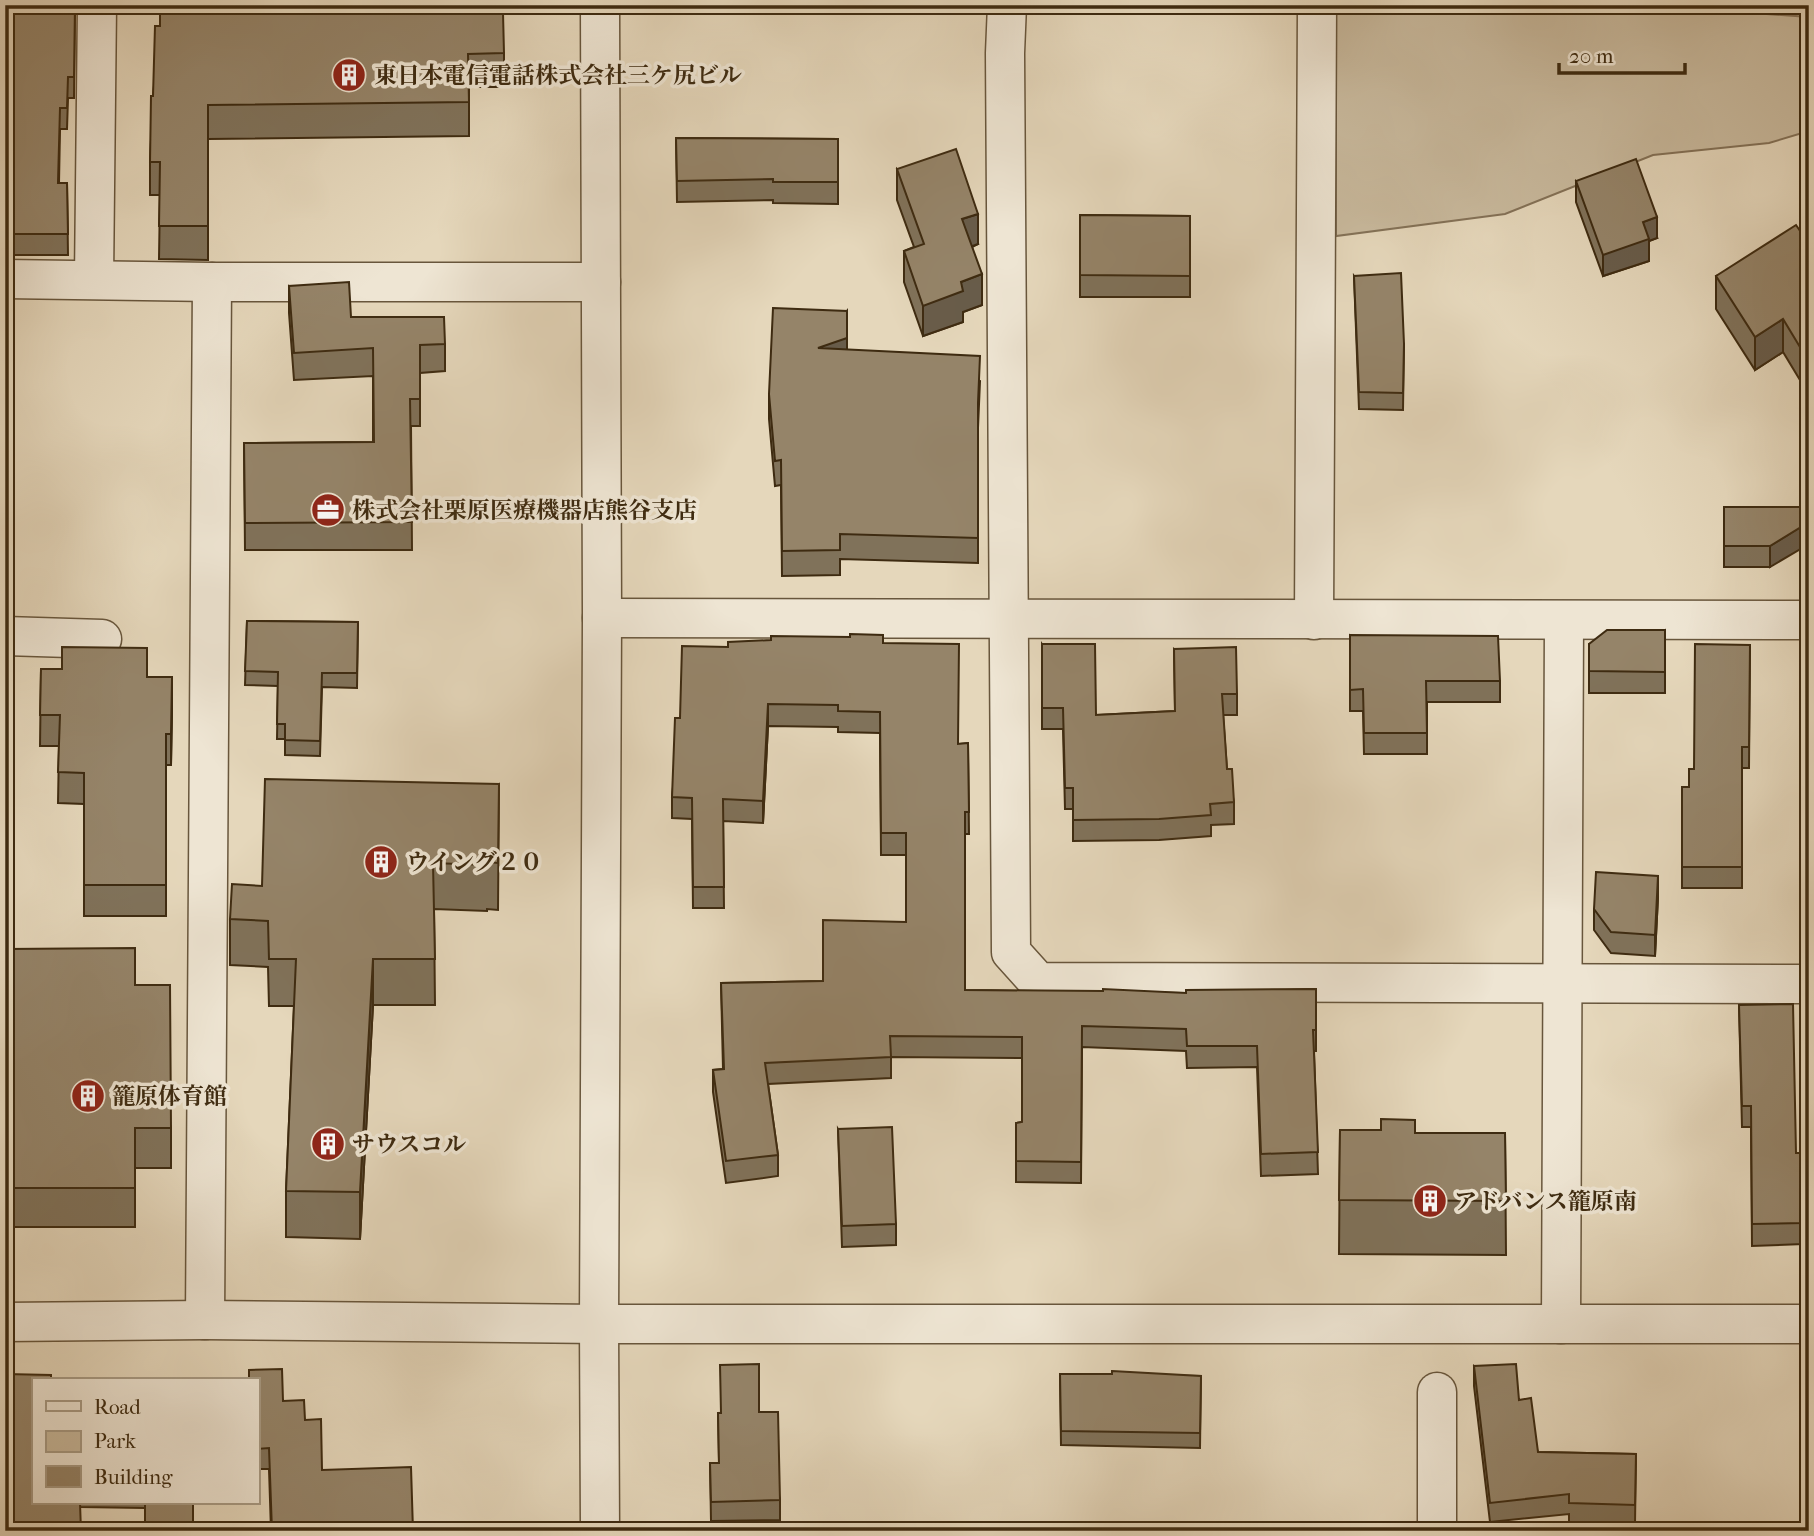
<svg xmlns="http://www.w3.org/2000/svg" width="1814" height="1536" viewBox="0 0 1814 1536" font-family="'IM FELL French Canon','Noto Serif JP',serif">
<rect width="100%" height="100%" fill="#e5d7bb"/>
<filter id="stains"><feTurbulence type="fractalNoise" baseFrequency=".00286" numOctaves="4"/><feColorMatrix values="0 0 0 0 .2 0 0 0 0 .09 0 0 0 0 .02 0 0 0 .5 -.17"/></filter>
<radialGradient id="worn" r=".72"><stop offset=".6" stop-color="#630" stop-opacity="0"/><stop offset="1" stop-color="#630" stop-opacity=".3"/></radialGradient>
<polygon fill="#c9ba9e" stroke="#847258" stroke-width="2" points="1336,5 1643,5 1809,17 1809,131 1769,143 1653,155 1505,214 1336,236"/>
<g fill="none" stroke-linecap="round" stroke-linejoin="round">
<g stroke="#68563c" stroke-width="41">
<g id="minor">
<polyline points="600,5 602,618 599,1324 600,1531"/>
<polyline points="1007,5 1005,53 1011,952 1038,982 1809,984"/>
<polyline points="5,279 212,282 601,282"/>
<polyline points="94,279 97,5"/>
<polyline points="602,618 1809,620"/>
<polyline points="1314,620 1317,5"/>
<polyline points="5,636 102,639"/>
<polyline points="205,1320 212,282"/>
<polyline points="5,1322 205,1320 599,1324 1809,1324"/>
<polyline points="1561,1324 1564,621"/>
<polyline points="1437,1392 1437,1531"/>
</g>
</g>
<use href="#minor" stroke="#eee5d3" stroke-width="38"/>
</g>
<g fill="#80725a" stroke="#3e2b11" stroke-width="2">
<polygon points="5,5 75,5 74,98 68,98 67,129 60,129 59,183 67,183 68,255 5,255"/>
<polygon points="468,13 504,53 504,87 469,87 469,136 208,139 208,260 159,259 160,195 150,195 150,162 153,96 160,26"/>
<polygon points="676,138 838,139 838,204 773,203 773,200 677,202"/>
<polygon points="897,169 978,244 972,247 982,305 963,312 963,322 923,336 904,282 904,251 914,247 897,200"/>
<polygon points="1576,181 1657,238 1649,241 1649,261 1603,276 1576,202"/>
<polygon points="1080,215 1190,216 1190,297 1080,297"/>
<polygon points="1809,244 1809,395 1783,352 1755,370 1716,309 1716,276"/>
<polygon points="1354,276 1404,344 1403,410 1359,409"/>
<polygon points="289,286 351,317 445,344 445,371 420,373 420,426 411,426 412,550 245,550 244,443 373,442 373,376 294,380 289,313"/>
<polygon points="847,350 980,381 978,428 978,563 840,559 840,575 782,576 781,485 775,486 769,419 769,394"/>
<polygon points="1724,507 1809,507 1770,567 1724,567"/>
<polygon points="247,621 358,622 357,688 322,687 320,756 285,755 285,739 277,739 278,686 245,685"/>
<polygon points="1665,630 1665,693 1589,693 1589,644"/>
<polygon points="1350,635 1500,681 1500,702 1427,702 1427,754 1364,754 1363,711 1350,711"/>
<polygon points="850,637 883,643 958,744 968,743 969,834 965,834 965,990 1186,993 1316,989 1316,1051 1314,1051 1318,1174 1261,1176 1257,1067 1187,1068 1186,1051 1082,1047 1081,1183 1016,1182 1016,1123 1022,1122 1022,1058 891,1057 891,1078 768,1084 778,1155 778,1176 726,1183 713,1092 713,1070 723,1069 721,983 823,981 906,922 906,855 881,855 880,733 838,732 838,727 768,726 763,823 723,821 724,908 693,908 692,819 672,818 672,797 680,718 728,647"/>
<polygon points="1042,644 1096,715 1175,711 1174,649 1237,694 1237,715 1223,715 1227,769 1234,802 1234,824 1211,825 1211,836 1159,840 1073,841 1073,809 1065,809 1063,729 1042,729"/>
<polygon points="1750,645 1749,768 1742,768 1742,888 1682,888 1682,787 1689,787 1694,769"/>
<polygon points="41,669 147,677 172,708 171,765 166,765 166,916 84,916 84,804 58,803 59,746 40,746"/>
<polygon points="499,784 498,910 487,909 487,911 434,909 435,1005 373,1005 360,1239 286,1237 286,1191 294,1006 269,1006 268,967 230,965 230,919 262,886"/>
<polygon points="1658,897 1655,956 1611,953 1594,930 1594,909"/>
<polygon points="5,949 135,985 171,1128 171,1168 135,1168 135,1227 5,1227"/>
<polygon points="1739,1005 1796,1153 1802,1153 1803,1244 1752,1246 1751,1127 1742,1127"/>
<polygon points="838,1129 896,1224 896,1245 842,1247"/>
<polygon points="1340,1130 1415,1133 1505,1133 1506,1255 1339,1254"/>
<polygon points="1474,1366 1519,1400 1538,1452 1636,1454 1635,1524 1569,1523 1569,1514 1490,1522 1474,1386"/>
<polygon points="1060,1374 1201,1376 1200,1448 1061,1445"/>
<polygon points="257,1380 305,1420 322,1470 413,1531 271,1531 269,1469 257,1469"/>
<polygon points="759,1412 780,1500 780,1520 711,1521 710,1463 719,1463 718,1413"/>
<polygon points="33,1503 193,1503 145,1508 80,1507"/>
</g>
<g fill="#685c4a" stroke="#3e2b11" stroke-width="2">
<polygon points="978,214 978,244 962,250 962,219"/>
<polygon points="1657,217 1657,238 1649,241 1649,261 1603,276 1603,255 1643,222"/>
<polygon points="982,274 982,305 963,312 963,322 923,336 923,306 961,282"/>
<polygon points="847,311 847,363 818,348"/>
<polygon points="1783,319 1783,352 1755,370 1755,337"/>
<polygon points="1809,522 1809,544 1770,567 1770,546"/>
<polygon points="172,677 172,708 171,765 171,734"/>
<polygon points="768,704 768,726 763,823 763,801"/>
<polygon points="1658,876 1658,897 1655,956 1655,935"/>
<polygon points="373,959 373,1005 360,1239 360,1192"/>
</g>
<g fill="#958469" stroke="#3e2b11" stroke-width="2">
<polygon points="5,5 75,5 74,77 68,77 67,108 60,108 58,183 67,183 68,234 5,234"/>
<polygon points="160,5 468,5 468,13 503,13 504,53 468,54 469,102 208,105 208,226 159,226 160,162 150,162 151,96 153,96 155,26 160,26"/>
<polygon points="676,138 838,139 838,182 773,182 773,179 677,181"/>
<polygon points="956,149 978,214 962,219 982,274 961,282 963,291 923,306 904,251 924,244 897,169"/>
<polygon points="1636,159 1657,217 1643,222 1649,239 1603,255 1576,181"/>
<polygon points="1080,215 1190,216 1190,276 1080,275"/>
<polygon points="1796,225 1809,244 1809,362 1783,319 1755,337 1716,276"/>
<polygon points="1401,273 1404,344 1403,393 1359,392 1354,276"/>
<polygon points="349,282 351,317 444,317 445,344 420,345 420,399 410,399 412,522 245,523 244,443 374,442 373,348 294,353 289,286"/>
<polygon points="773,308 847,311 847,338 818,348 980,356 978,403 978,538 840,534 840,550 782,551 781,460 775,461 769,394"/>
<polygon points="1724,507 1809,507 1809,522 1770,546 1724,546"/>
<polygon points="247,621 358,622 357,673 322,673 320,741 285,740 285,724 277,724 278,672 245,671"/>
<polygon points="1607,630 1665,630 1665,672 1589,671 1589,644"/>
<polygon points="850,634 883,635 883,643 959,644 958,744 968,743 969,812 965,812 965,990 1103,991 1103,989 1186,993 1186,990 1316,989 1316,1030 1313,1030 1318,1152 1261,1154 1257,1046 1187,1046 1186,1029 1082,1026 1081,1162 1016,1161 1016,1123 1022,1122 1022,1037 890,1036 891,1057 765,1063 778,1155 726,1161 713,1070 724,1069 721,983 823,981 823,920 906,922 906,833 881,833 880,712 838,711 838,705 768,704 763,801 723,799 724,887 693,887 692,798 672,797 675,718 680,718 682,646 728,647 728,642 771,640 771,636 850,637"/>
<polygon points="1350,635 1498,636 1500,681 1426,681 1427,733 1364,733 1363,689 1350,690"/>
<polygon points="1042,644 1095,644 1096,715 1175,711 1174,649 1236,647 1237,694 1222,694 1227,769 1232,769 1234,802 1210,804 1211,815 1159,819 1073,820 1073,788 1065,788 1063,708 1042,708"/>
<polygon points="1695,644 1750,645 1749,747 1742,747 1742,867 1682,867 1682,787 1689,787 1689,769 1694,769"/>
<polygon points="62,647 147,648 147,677 172,677 171,734 166,734 166,885 84,885 84,773 58,772 60,715 40,715 41,669 62,669"/>
<polygon points="265,779 499,784 498,863 487,862 487,865 433,863 435,959 373,959 360,1192 286,1191 296,959 269,959 268,921 230,919 232,884 262,886"/>
<polygon points="1596,872 1658,876 1655,935 1611,932 1594,909"/>
<polygon points="135,948 135,985 170,985 171,1128 135,1128 135,1188 5,1188 5,949"/>
<polygon points="1793,1004 1796,1153 1802,1153 1803,1223 1752,1224 1751,1106 1742,1106 1739,1005"/>
<polygon points="1381,1119 1415,1120 1415,1133 1505,1133 1506,1201 1339,1200 1340,1130 1381,1130"/>
<polygon points="892,1127 896,1224 842,1226 838,1129"/>
<polygon points="759,1364 759,1412 778,1412 780,1500 711,1502 710,1463 719,1463 718,1413 721,1413 720,1365"/>
<polygon points="1516,1364 1519,1400 1531,1398 1538,1452 1636,1454 1635,1505 1569,1503 1569,1494 1490,1503 1474,1366"/>
<polygon points="282,1369 283,1401 304,1400 305,1420 321,1419 322,1470 411,1467 413,1531 272,1531 269,1448 257,1449 257,1380 249,1380 249,1370"/>
<polygon points="1112,1371 1201,1376 1200,1433 1061,1431 1060,1374 1112,1374"/>
<polygon points="5,1374 51,1375 51,1380 33,1380 33,1503 80,1503 81,1531 5,1531"/>
<rect x="145" y="1503" width="48" height="28"/>
</g>
<defs>
<g id="building-disc" transform="scale(1.75)"><circle r="9.5" fill="#8f2418" stroke="#eee5d3"/><path d="M-4-6H4V6H1V3H-1V6H-4ZM-2.5-4.3h1.7v1.8h-1.7ZM.8-4.3h1.7v1.8H.8ZM-2.5-1h1.7V.8h-1.7ZM.8-1h1.7V.8H.8Z" fill="#fff"/></g>
<g id="office-disc" transform="scale(1.75)"><circle r="9.5" fill="#8f2418" stroke="#eee5d3"/><path d="M-6-3h4V-5.5h4V-3h4V5H-6ZM-1-4.5V-3h2v-1.5ZM-6 0V1H6V0Z" fill="#fff"/></g>
</defs>
<g fill-rule="evenodd">
<use href="#building-disc" x="349" y="75"/>
<use href="#office-disc" x="328" y="510"/>
<use href="#building-disc" x="381" y="862"/>
<use href="#building-disc" x="88" y="1096"/>
<use href="#building-disc" x="328" y="1144"/>
<use href="#building-disc" x="1430" y="1201"/>
</g>
<g text-anchor="middle" dominant-baseline="central" stroke-width="7" stroke-linejoin="round" paint-order="stroke">
<g font-size="23" font-weight="bold" fill="#3e2b11" stroke="#eee5d3" text-anchor="start">
<text x="374" y="75">東日本電信電話株式会社三ケ尻ビル</text>
<text x="352" y="510">株式会社栗原医療機器店熊谷支店</text>
<text x="406" y="862">ウイング２０</text>
<text x="112" y="1096">籠原体育館</text>
<text x="352" y="1144">サウスコル</text>
<text x="1454" y="1201">アドバンス籠原南</text>
</g>
</g>
<rect width="1814" height="1536" fill="none" stroke="#e5d7bb" stroke-width="28"/>
<rect x="7" y="7" width="1800" height="1522" fill="none" stroke="#3e2b11" stroke-width="3.5"/>
<rect x="14" y="14" width="1786" height="1508" fill="none" stroke="#3e2b11" stroke-width="2"/>
<rect x="32" y="1378" width="228" height="126" fill="#eee5d3" stroke="#a89b85" stroke-width="2"/>
<rect x="46" y="1401" width="35" height="10" fill="#eee5d3" stroke="#a89b85" stroke-width="2"/>
<text x="94" y="1414" font-size="21" fill="#3e2b11">Road</text>
<rect x="46" y="1431" width="35" height="21" fill="#c9ba9e" stroke="#a89b85" stroke-width="2"/>
<text x="94" y="1448" font-size="21" fill="#3e2b11">Park</text>
<rect x="46" y="1466" width="35" height="21" fill="#958469" stroke="#a89b85" stroke-width="2"/>
<text x="94" y="1484" font-size="21" fill="#3e2b11">Building</text>
<path d="M1559 63v10h126v-10" fill="none" stroke="#3e2b11" stroke-width="3.5"/>
<text x="1569" y="63" font-size="21" fill="#3e2b11" stroke="#eee5d3" stroke-width="5" paint-order="stroke">20 m</text>
<rect width="100%" height="100%" filter="url(#stains)"/>
<rect width="100%" height="100%" fill="url(#worn)"/>
</svg>
